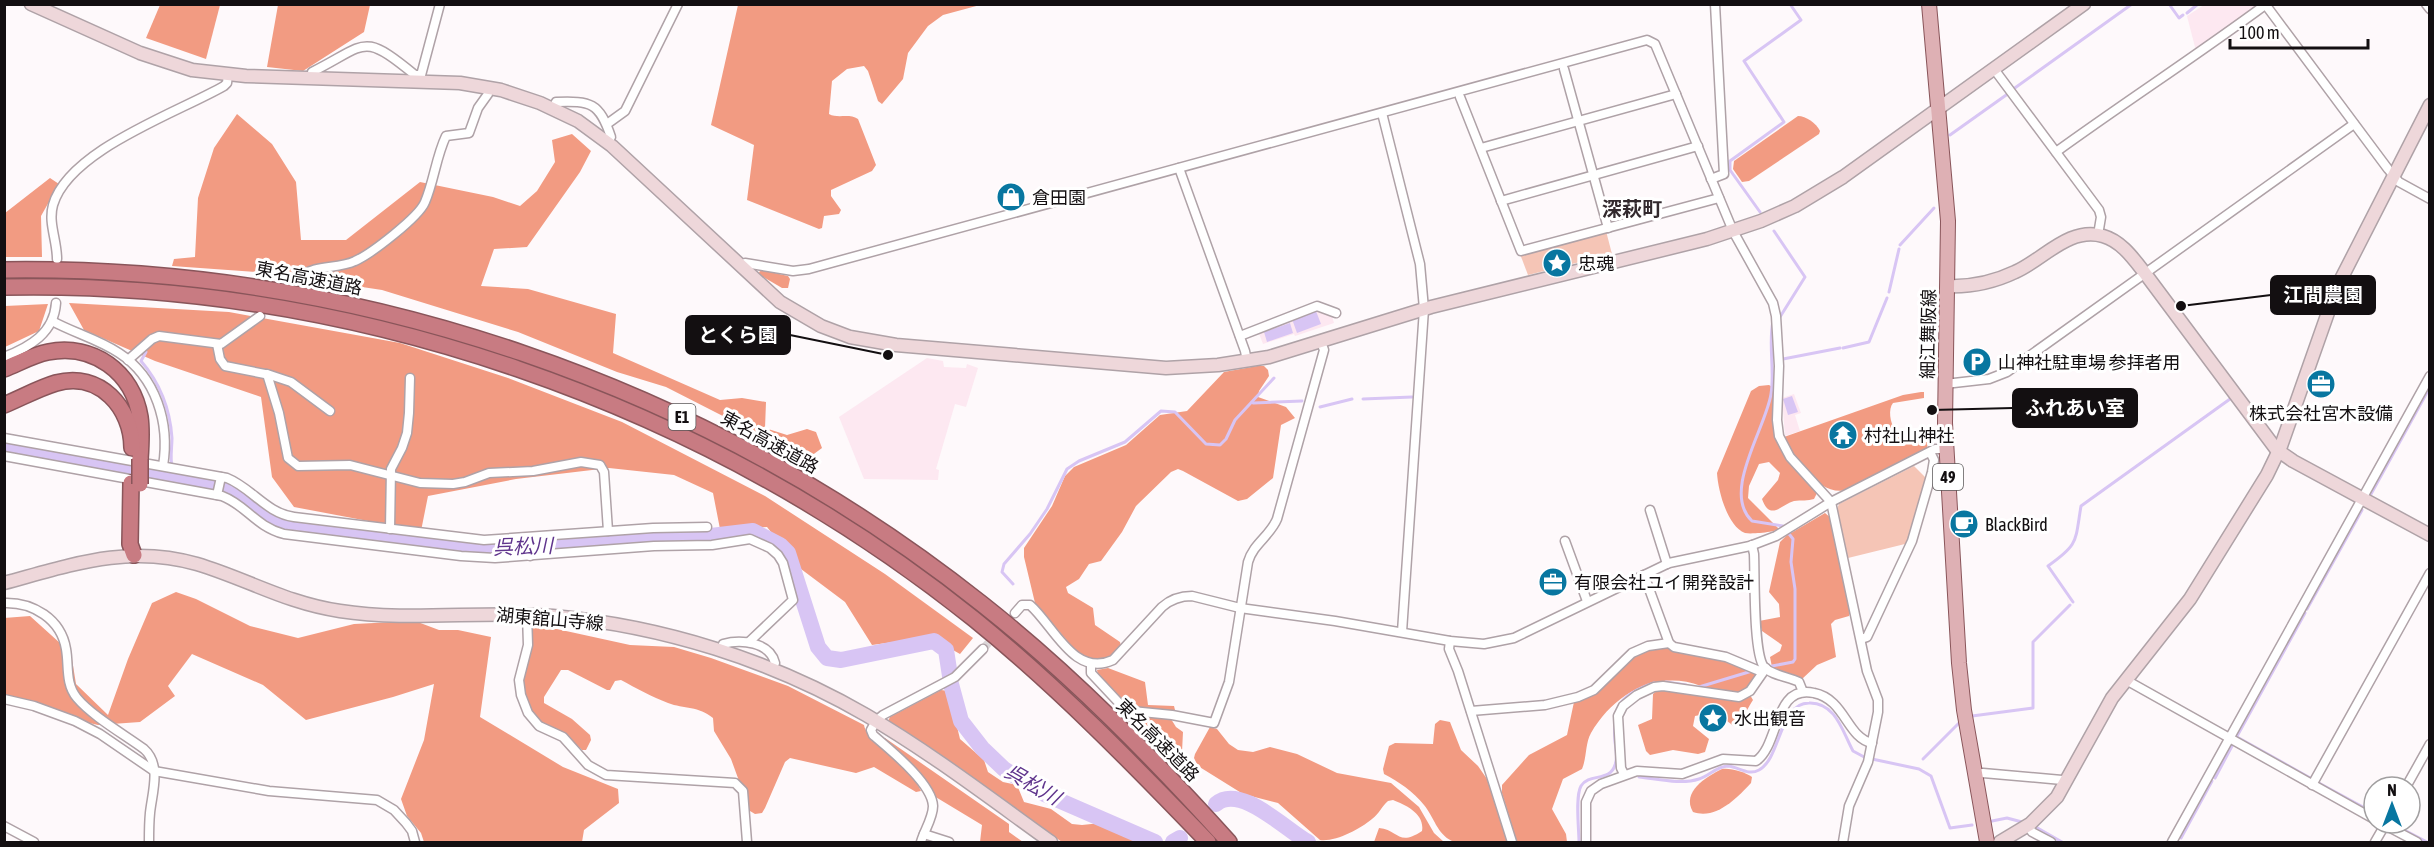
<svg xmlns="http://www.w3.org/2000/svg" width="2434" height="847" viewBox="0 0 2434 847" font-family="'Asap Condensed','Noto Sans JP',sans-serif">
<rect width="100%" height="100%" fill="#fef9fb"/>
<g fill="#fde8f1">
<polygon points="2204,5 2258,5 2196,51 2187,16"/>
<polygon points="1317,308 1331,313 1334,323 1295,336 1294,334 1263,344 1258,331"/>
<polygon points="927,358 943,361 944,367 966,368 967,364 978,368 966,407 955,404 936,469 939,470 938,480 864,479 839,417"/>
<polygon points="1794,394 1801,413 1795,415 1800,431 1785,436 1782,398"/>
</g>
<g fill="#f5c5b6">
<polygon points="1606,231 1612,254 1528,275 1520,254"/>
<polygon points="1914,466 1928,480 1909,543 1848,558 1837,509 1839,504"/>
</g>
<g fill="#f29b82">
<polygon points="160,5 220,5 206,59 146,38"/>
<polygon points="278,5 278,4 370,5 364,32 303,71 267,67"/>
<path d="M 738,5 L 738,4 L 980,5 L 943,15 L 928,26 L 908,53 L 903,79 L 882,104 L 878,101 L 868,71 L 864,66 L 847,69 L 832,81 L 829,114 C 838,119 849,113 858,119 L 876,165 L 872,171 L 831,190 L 831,196 L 841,210 L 839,214 L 824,216 L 822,228 L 819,229 L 747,200 L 754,145 L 711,125 Z"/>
<polygon points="237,114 272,144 296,182 301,240 346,240 420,182 493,197 520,206 537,191 555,162 552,140 572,134 591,151 580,172 527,247 494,249 481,286 528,289 616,314 613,353 720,400 742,398 766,402 765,428 787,435 807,429 816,432 822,448 807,459 666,387 617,372 518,332 382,290 270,273 172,266 174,259 195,257 198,198 214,148"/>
<path d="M 1798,116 C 1806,116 1816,123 1820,131 L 1819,134 L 1749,181 L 1742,182 L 1733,169 L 1734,161 Z"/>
<polygon points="50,178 59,184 41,216 42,257 5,257 5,213"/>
<polygon points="762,270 788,276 790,279 788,288 782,288 760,275 759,272"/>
<polygon points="69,303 229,312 400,343 508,378 622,422 765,496 885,574 973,638 960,654 930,637 872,645 845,602 801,569 767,527 720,529 713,493 674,475 609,468 516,479 428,496 421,531 294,507 272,477 261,397 155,361 84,330"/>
<polygon points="48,304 39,331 5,347 5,306"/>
<polygon points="1257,366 1264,366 1268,370 1269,376 1259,391 1258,397 1286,407 1295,418 1281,425 1273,478 1247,499 1238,501 1183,471 1178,469 1171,472 1136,506 1122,532 1101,561 1089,564 1079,579 1066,587 1068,593 1093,608 1095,625 1120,642 1121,646 1111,657 1098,661 1085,658 1075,650 1035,603 1024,557 1024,548 1052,506 1065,476 1074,467 1126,445 1160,415 1187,411 1224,372"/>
<path d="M 1759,386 L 1769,385 L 1774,388 L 1774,428 L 1817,493 L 1814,499 C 1808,501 1801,500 1794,501 C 1782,504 1770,522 1762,499 L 1778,480 L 1780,473 L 1769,462 L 1759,464 L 1749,486 L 1748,498 L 1779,529 C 1773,532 1767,532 1760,533 C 1756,533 1750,534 1745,533 C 1727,526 1718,490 1717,473 L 1751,391 Z"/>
<path d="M 1921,392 L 1924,392 L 1924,398 L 1893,403 C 1888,409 1890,423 1895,429 L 1923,438 L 1928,443 L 1927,448 L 1847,490 C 1818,497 1796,459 1784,437 L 1903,395 Z"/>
<polygon points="1825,513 1831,518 1850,613 1849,616 1835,620 1831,624 1836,657 1817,665 1802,679 1772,667 1770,657 1780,651 1782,645 1762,631 1759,621 1780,617 1779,604 1769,592 1780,542 1786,536"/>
<polygon points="176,592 196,599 250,626 298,638 354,624 415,621 439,630 458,630 491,637 480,717 563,767 618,789 619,803 584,830 582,842 424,842 421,833 407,816 401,799 424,740 434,684 393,697 306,720 263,685 192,654 168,686 175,696 140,722 98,725 5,703 4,618 30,616 71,653 76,684 108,715 128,659 152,603"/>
<path d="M 534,624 L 630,645 L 674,647 L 711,658 L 788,686 L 864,725 C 867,743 910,765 921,791 L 916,792 L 874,767 L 856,773 L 790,758 L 785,762 L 765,808 L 762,813 L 755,814 L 750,811 L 731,759 L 714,731 L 713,718 C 699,706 684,709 668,703 C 652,697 636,688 621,680 L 615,681 L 610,690 L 607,690 L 568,670 L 561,670 L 544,697 L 544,703 L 572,719 L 590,735 L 591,740 L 586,750 L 582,750 L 565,734 L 541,723 L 531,711 L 522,687 L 524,673 L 531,652 L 531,626 Z"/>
<path d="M 1667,647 L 1726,660 L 1755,672 L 1756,676 C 1751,686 1747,692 1736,694 C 1725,696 1711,690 1701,686 C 1656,669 1614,694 1591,733 C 1585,744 1587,757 1582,769 L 1563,779 L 1552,809 L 1566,834 L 1567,842 L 1517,842 L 1502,793 L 1502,785 L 1529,755 L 1567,735 L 1574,702 L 1641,651 Z"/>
<path d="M 1108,668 L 1145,682 L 1148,705 L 1174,706 L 1175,710 C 1133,715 1125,704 1098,675 L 1097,670 Z"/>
<polygon points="941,690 948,691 949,694 960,739 984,760 988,772 1003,782 1017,785 1024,802 1051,809 1072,824 1082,825 1101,823 1145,842 1062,842 888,721 890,717"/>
<path d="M 1658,690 L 1750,695 L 1753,700 C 1748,707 1742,722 1735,727 L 1715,712 L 1695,716 L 1693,726 L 1709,739 L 1705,752 L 1698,754 L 1673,750 L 1650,755 L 1646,751 L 1638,725 L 1652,719 L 1653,694 Z"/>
<path d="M 1141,717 L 1171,719 L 1176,727 L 1183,732 L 1182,752 C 1167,754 1150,731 1139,721 Z"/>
<path d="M 1440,720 L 1450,722 L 1461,750 L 1478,766 L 1487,779 L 1507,842 C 1495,843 1462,846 1452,841 C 1437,834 1434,817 1424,805 C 1413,791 1399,782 1384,774 L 1383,769 L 1389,746 L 1395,743 L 1433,744 L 1435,724 Z"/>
<path d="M 1210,727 L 1217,729 L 1229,744 L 1238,750 L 1253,752 L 1270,747 L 1297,754 L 1337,773 L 1391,783 L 1419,807 L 1434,833 L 1444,842 L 1374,842 L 1379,828 C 1399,830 1398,847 1422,831 C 1425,814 1406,805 1393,800 L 1388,801 C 1382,806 1379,814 1372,819 C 1360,829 1336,842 1320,840 L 1278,803 L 1243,794 L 1198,766 L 1194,758 L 1195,754 Z"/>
<polygon points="885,738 1009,824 1009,832 1023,842 980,842 982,825 934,796 910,762 884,739"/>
<path d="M 1722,769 C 1732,768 1744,772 1752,777 L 1751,783 C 1737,798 1716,820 1693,812 C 1681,792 1706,777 1722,769 Z"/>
</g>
<g fill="#d8c5f4">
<polygon points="1316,311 1321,324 1297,333 1292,319"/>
<polygon points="1290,323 1293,333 1267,342 1264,332"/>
<polygon points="1792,396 1798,412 1788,415 1783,399"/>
</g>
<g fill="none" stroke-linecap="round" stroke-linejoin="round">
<g stroke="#d8c5f4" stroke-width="3">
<polyline points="2169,4 2179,18 2183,15"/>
<polyline points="2187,13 2198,4"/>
<polyline points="2012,90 2132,4"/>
<polyline points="1950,135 2009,93"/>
<polyline points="1760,212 1730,170 1730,161 1784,122 1744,61 1801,20 1790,4"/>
<polyline points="1774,231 1805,277 1780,317"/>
<polyline points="1900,245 1934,208"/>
<polyline points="1889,292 1899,249"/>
<polyline points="1843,348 1869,342 1887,298"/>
<path d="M 146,352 L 141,361 C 160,383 170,409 172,438 C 172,447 170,458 172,466"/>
<polyline points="1783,359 1840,348"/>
<polyline points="1363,399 1412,397"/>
<polyline points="1253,403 1302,401"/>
<polyline points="1320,407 1352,399"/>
<polyline points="170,477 171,473"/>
<polyline points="2371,494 2430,387"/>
<polyline points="1013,584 1002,572 1004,564 1030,534 1047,509 1067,469 1079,461 1125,442 1161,411 1175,412 1206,444 1220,445 1226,439 1235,420 1274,378"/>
<path d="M 2073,602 L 2048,566 C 2079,544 2075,542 2081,506 L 2230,399"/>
<polyline points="2307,609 2362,510"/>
<path d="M 1772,666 L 1793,662 L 1795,659 L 1795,589 L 1791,562 L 1793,539 L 1783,526 L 1752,521 C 1721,492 1766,428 1771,394 C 1775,370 1768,344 1773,321"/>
<polyline points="1666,682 1686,685"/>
<polyline points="1699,687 1752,671"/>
<polyline points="1972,716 2033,708 2033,642 2070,605"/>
<polyline points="2237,737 2312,779"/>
<polyline points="2236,738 2305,613"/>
<polyline points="1872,759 1919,769 1931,776 1950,828 1972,825"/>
<polyline points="1923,759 1959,723"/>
<path d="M 1639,777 C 1658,779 1681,785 1699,779 C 1709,776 1717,766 1728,766 C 1739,767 1748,776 1759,770 C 1781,758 1779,703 1809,703 C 1836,702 1843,733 1853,751 L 1866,758"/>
<polyline points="2215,778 2232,746"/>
<polyline points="2317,782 2374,813"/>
<polyline points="1992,821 2007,818 2022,822"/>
<polyline points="2040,822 2056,806"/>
<polyline points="2391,823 2427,842"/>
<polyline points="2034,826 2062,842"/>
<polyline points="2181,838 2212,781"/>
<path d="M 1579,842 C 1579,830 1575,796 1581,786 C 1589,773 1610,782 1615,765 C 1618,758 1616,749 1615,742 C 1612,707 1619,695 1654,683"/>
</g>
<g stroke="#d8c5f4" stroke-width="16">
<path d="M 4,447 L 224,487 C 248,496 261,518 286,525 L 484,549 L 664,536 L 711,536 L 753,531 L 780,545 L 788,553 L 818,647 L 827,658 L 841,660 L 934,641 L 946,650 L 950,676"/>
<polyline points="951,684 961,721 982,748 1004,769 1042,793 1155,842"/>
<path d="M 1216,804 C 1240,783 1286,830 1308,842"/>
<polyline points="1173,842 1180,838"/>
</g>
<g stroke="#dbd6d8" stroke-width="8" stroke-dasharray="8 4" stroke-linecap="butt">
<polyline points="269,307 299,278"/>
<polyline points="983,649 1015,613"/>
</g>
<g stroke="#afa2a7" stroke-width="11">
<g id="street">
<polyline points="2265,4 2388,169 2399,182 2430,199"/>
<polyline points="2426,4 2430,9"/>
<polyline points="1564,69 1608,228"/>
<polyline points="1994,69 2099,210 2101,217 2098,235"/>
<path d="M 312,78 L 312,72 C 368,44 361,31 415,75 L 420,75"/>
<polyline points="420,79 440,4"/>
<polyline points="1460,97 1521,251 1719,198"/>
<path d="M 553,108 L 556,102 C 591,101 599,102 611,137 L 607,142"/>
<polyline points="1382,113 1420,264 1424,309 1402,632"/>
<polyline points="607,124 625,111 678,4"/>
<polyline points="1481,148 1676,94"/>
<path d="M 2056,152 C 2125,102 2196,56 2265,5"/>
<polyline points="1179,168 1245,351 1247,361"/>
<polyline points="1711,179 1724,174 1715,4"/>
<polyline points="1501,201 1698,146"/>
<path d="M 57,259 C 57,240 48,223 53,205 C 69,150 177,113 224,86 L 227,83 L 228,75"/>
<polyline points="741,267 745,263 793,271 809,269 1647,40 1655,44 1733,231 1773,303 1776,316 1779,366 1777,420 1779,436 1790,457 1831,502 1867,671 1878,700 1878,712 1868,762 1849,806 1843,842"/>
<path d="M 299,278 C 316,263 336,270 355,261 C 371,254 419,217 425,202 C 434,181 436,157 446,136 L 469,133 L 478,108 L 488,94 L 490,87"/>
<path d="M 52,321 C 74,333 98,339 119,353 C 156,377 170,423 163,466"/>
<polyline points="1240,336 1317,306 1336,313"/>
<polyline points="217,344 220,359 225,366 270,375 291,382 330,411"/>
<path d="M 4,357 C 30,347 54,333 56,303"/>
<polyline points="128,360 152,339 159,336 221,344 260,316"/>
<polyline points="267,374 279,413 288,458 298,466 350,465 420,483 453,484 465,482 489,473 533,471 581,462 600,465 604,472 608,531"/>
<polyline points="1945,384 1989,379 2007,372 2354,124"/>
<path d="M 4,438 L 227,478 C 252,488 266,513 294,517 L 484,540 L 653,528 L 707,527"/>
<path d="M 4,456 L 222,496 C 246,505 255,526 284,534 L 461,556 L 495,558 L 654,546 L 712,545 L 750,539 L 770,548 L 778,555 L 783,563 L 793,600 L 749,642"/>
<polyline points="217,495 221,477"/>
<polyline points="1650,510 1667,564"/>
<polyline points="390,529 391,469 402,448 407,433 409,413 410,378"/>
<polyline points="529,538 530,556"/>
<polyline points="1565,541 1587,601"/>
<path d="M 1752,545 L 1754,554 C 1755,574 1753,653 1764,667 C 1771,675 1789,677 1799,682 L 1803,692"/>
<polyline points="1644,575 1669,643 1674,647 1726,657 1762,672"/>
<path d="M 4,603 C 33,602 61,619 66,649 C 69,665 65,684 77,698 C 92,716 125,735 144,749 C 162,765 152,793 150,813 C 149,823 149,833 149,842"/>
<path d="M 1015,613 L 1022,605 L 1030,605 C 1054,626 1074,678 1113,660 L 1162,607 C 1171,599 1180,596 1192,596 L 1240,608 L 1335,621 L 1450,641 L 1484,644 L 1514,638 L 1669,563 L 1750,546 L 1776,536 L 1831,502 L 1935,449 L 1946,449"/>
<polyline points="527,614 528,645 519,680 521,695 528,713 539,726 563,737 588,765 606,775 735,783 743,791 747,842"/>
<polyline points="1861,639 1867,637 1912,541 1932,472 1934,460 1930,452"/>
<polyline points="1450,641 1449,649 1458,671 1512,842"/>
<path d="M 721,651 L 723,644 C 741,639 770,642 775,663 L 772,669"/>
<path d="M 1091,664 L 1091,673 L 1121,705 L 1132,711 L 1172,715 L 1214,723 L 1229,682 L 1248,562 C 1253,544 1270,536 1277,519 L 1324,350 L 1321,342"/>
<polyline points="2126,680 2374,819"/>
<polyline points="4,699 34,706 75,721 100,734 154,771 269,791 377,800 394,810 406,823 412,831 415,842"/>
<polyline points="1130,710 1129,713 1134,720"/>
<polyline points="1471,711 1545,705 1578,697 1594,690 1632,653 1648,646 1669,643"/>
<polyline points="1624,774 1621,768 1618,716 1623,706 1637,695 1654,687 1663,686 1739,697 1750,691 1766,668"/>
<polyline points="1975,774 1983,773 2062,780 2066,782"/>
<polyline points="2312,785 2430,573"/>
<polyline points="2406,787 2430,744"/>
<polyline points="2381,823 2417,842"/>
<polyline points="4,826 34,842"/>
<polyline points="2028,826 2032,832 2051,842"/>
<polyline points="924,834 949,842"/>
<path d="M 921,842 C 924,831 933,818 933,806 C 932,783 889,749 873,735 L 871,730 L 876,721 L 883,715 L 955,677 L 983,649"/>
<path d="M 1586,842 L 1586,802 L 1591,791 L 1601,784 L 1637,771 L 1682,774 L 1723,759 L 1756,761 C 1780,745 1773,684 1814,693 C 1845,699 1847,738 1872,743"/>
<polyline points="2172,842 2430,376"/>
<polyline points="2375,842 2386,823"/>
</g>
</g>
<g stroke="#afa2a7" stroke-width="15">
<g id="secondary">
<polyline points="31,4 140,53 192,70 246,76 460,83 501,90 540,103 578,121 612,146 780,302 821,326 850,337 896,345 1166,368 1218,365 1269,357 1431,307 1707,239 1761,221 1795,206 1843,177 2084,4"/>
<path d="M 1947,286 C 1971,287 1994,282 2015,272 C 2043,260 2069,226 2103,236 C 2121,241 2133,258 2144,272 L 2276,449 L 2293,461 L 2430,535"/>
<path d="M 4,583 C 71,565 128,544 197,564 C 247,579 286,603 340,611 C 410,622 482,610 553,616 C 663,626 771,660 866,715 C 931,753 991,799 1051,842"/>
<polyline points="2000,842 2030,824 2057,797 2112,698 2190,599 2267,475 2281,446 2337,287 2430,105"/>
</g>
</g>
<g stroke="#89555a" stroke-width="16">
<polyline id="primary" points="1929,4 1948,221 1945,423 1959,663 1964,710 1987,842"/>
</g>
<g stroke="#89555a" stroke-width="18">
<g id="highway">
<path d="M 4,270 C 357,265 706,385 982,604 C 1072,675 1153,758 1229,842"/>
<path d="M 4,287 C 353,280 703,402 974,619 C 1058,687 1133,764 1208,842"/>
<path d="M 4,369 C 19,363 33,355 48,352 C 93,343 133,372 140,417 C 142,431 141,445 140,459"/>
<path d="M 4,405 C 21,398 39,388 56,383 C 100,371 132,408 132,448"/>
<polyline points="131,483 130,544 134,555"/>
</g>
</g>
<use href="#street" stroke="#fff" stroke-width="8"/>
<use href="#secondary" stroke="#eed7da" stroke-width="12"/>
<use href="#primary" stroke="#deb0b4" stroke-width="14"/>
<use href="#highway" stroke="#c87b82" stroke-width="15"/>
<g stroke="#89555a" stroke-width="18" stroke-linecap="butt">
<polyline id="highway-bridge" points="140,484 140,459"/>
</g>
<use href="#highway-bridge" stroke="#c87b82" stroke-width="15"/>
</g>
<defs>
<g id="shop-disc" transform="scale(1.5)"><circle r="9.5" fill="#0876a0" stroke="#fff"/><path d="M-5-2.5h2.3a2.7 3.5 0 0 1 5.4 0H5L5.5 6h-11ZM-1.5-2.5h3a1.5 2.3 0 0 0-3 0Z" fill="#fff"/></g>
<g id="sight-disc" transform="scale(1.5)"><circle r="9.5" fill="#0876a0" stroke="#fff"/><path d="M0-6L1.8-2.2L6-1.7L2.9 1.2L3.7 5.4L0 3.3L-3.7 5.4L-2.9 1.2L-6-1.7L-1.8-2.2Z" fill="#fff"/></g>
<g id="parking-disc" transform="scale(1.5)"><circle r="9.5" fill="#0876a0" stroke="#fff"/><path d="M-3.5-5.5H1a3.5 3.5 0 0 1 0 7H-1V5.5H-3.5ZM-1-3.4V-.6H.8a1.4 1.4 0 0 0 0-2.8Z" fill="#fff"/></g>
<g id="office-disc" transform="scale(1.5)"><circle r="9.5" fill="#0876a0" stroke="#fff"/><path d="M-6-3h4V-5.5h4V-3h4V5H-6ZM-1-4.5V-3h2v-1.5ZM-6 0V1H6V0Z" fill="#fff"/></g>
<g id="temple-disc" transform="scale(1.5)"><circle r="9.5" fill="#0876a0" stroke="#fff"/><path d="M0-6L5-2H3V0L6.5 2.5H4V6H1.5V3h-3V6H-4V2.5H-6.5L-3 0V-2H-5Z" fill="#fff"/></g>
<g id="cafe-disc" transform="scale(1.5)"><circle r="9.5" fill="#0876a0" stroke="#fff"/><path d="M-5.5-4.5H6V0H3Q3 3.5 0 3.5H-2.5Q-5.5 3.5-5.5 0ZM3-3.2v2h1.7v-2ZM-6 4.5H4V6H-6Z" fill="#fff"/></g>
</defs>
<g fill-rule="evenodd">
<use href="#shop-disc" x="1011" y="197"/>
<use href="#sight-disc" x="1557" y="263"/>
<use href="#parking-disc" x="1977" y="362"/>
<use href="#office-disc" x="2321" y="384"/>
<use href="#temple-disc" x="1843" y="435"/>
<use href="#cafe-disc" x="1964" y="524"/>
<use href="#office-disc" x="1553" y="582"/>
<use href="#sight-disc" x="1713" y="718"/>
</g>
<g text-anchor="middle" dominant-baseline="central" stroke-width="6" stroke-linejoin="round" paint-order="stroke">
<g fill="#fff" stroke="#5a5758" stroke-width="1.5">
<rect x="668.5" y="404" width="27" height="26" rx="4.5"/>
<rect x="1933" y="464" width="30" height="26" rx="4.5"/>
</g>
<g font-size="16" font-weight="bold" fill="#130f11">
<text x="682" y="417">E1</text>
<text x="1948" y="477">49</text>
</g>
<g font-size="18" fill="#130f11" stroke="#fff" text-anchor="start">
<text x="1032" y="197">倉田園</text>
<text x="1578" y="263">忠魂</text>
<text x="1998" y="362">山神社駐車場 参拝者用</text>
<text x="2321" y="413" text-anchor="middle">株式会社宮木設備</text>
<text x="1864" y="435">村社山神社</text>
<text x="1985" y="524">BlackBird</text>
<text x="1574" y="582">有限会社ユイ開発設計</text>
<text x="1734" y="718">水出観音</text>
</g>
<g font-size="18" fill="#130f11" stroke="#fff">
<text transform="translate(309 278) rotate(11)">東名高速道路</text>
<text transform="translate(1928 334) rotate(-89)">細江舞阪線</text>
<text transform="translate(770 442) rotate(29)">東名高速道路</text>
<text transform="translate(550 619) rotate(5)">湖東舘山寺線</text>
<text transform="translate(1158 740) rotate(45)">東名高速道路</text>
</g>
<g font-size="20" font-weight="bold" fill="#32292d" stroke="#fff">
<text x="1632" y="208">深萩町</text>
</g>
<g font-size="20" font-style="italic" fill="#60358d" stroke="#fff">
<text transform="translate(523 546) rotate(-2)">呉松川</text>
<text transform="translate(1033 784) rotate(30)">呉松川</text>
</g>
</g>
<path fill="none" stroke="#130f11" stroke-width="2" d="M2181 306L2271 295M888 355L790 335M1932 410L2013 408"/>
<g fill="#130f11" stroke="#fff" stroke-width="2">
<circle cx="2181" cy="306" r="6"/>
<circle cx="888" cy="355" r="6"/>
<circle cx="1932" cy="410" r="6"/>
</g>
<g fill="#130f11" stroke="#130f11" stroke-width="2">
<rect x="2271" y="276" width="104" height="38" rx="6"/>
<rect x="686" y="316" width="104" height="38" rx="6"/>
<rect x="2013" y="389" width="124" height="38" rx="6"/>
</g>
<g font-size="20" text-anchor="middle" font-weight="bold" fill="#fff">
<text x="2323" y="302">江間農園</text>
<text x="738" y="342">とくら園</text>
<text x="2075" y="415">ふれあい室</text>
</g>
<rect width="2434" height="847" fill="none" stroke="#130f11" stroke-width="12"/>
<g transform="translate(2392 805)"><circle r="28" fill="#ffffff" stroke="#a19fa0" stroke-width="1.5"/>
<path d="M0-4.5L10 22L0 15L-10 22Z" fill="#0876a0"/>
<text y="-9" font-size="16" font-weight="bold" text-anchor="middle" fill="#130f11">N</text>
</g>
<path d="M2230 39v9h138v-9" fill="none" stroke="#130f11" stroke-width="3"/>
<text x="2239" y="39" font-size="18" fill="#130f11" stroke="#ffffff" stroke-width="4.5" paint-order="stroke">100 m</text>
</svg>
